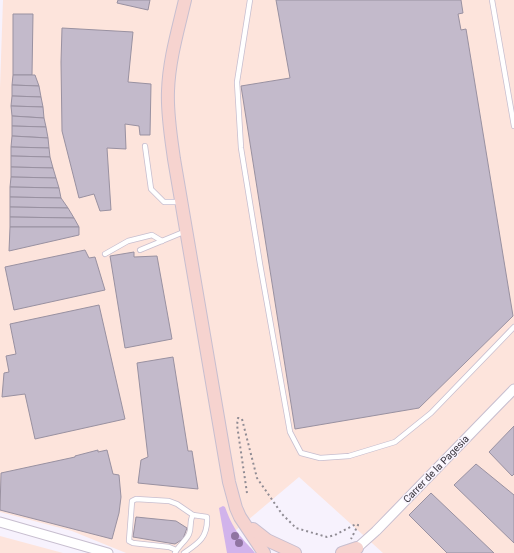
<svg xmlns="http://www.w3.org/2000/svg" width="514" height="553" viewBox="0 0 514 553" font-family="Roboto,sans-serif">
<rect width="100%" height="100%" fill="#f7f2fd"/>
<g fill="#fde4dc">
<polygon points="3,0 514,0 514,553 383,553 299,477 229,536 232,553 126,553 72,531 0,512 0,88"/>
<polygon points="0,536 63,553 0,553"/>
</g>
<path fill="#d1b3eb" d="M 223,506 L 225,507 C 229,518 234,529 242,538 C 246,544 251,547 255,553 L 227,553 L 219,508 Z"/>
<g fill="#c3bacb" stroke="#9991a1">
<polygon points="118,0 150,0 148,10 117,3"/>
<polygon points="276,0 461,0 463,13 458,14 461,30 466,29 513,316 419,408 295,429 241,86 290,78"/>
<polygon points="13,14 33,14 32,75 13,75"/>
<polygon points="62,28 133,32 128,82 151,84 150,135 140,135 139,126 125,124 126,149 107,148 111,210 100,211 94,194 79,198 62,131 61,62"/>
<polygon points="13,75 35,75 39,86 12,85"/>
<polygon points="12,85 39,86 41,97 12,96"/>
<polygon points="12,96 41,97 43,107 11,106"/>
<polygon points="11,106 43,107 44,118 12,116"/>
<polygon points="12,116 44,118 46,127 12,126"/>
<polygon points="12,126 46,127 48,138 12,136"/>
<polygon points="12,136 48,138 49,148 11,147"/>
<polygon points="11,147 49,148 50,157 11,156"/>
<polygon points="11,156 50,157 53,168 11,167"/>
<polygon points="11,167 53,168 56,178 11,177"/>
<polygon points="11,177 56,178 59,188 10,187"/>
<polygon points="10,187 59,188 61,198 10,197"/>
<polygon points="10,197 61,198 68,208 10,207"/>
<polygon points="10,207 68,208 74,218 10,217"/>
<polygon points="10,217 74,218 79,227 10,227"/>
<polygon points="10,227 79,227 79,235 9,251"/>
<polygon points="85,250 89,258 95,257 105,290 14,310 5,267"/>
<polygon points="134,252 134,257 157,256 172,339 125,348 110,256"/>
<polygon points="99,305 125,419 35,439 25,394 2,397 4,373 9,372 6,356 16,354 10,324"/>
<polygon points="173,357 188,451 192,451 198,489 138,483 141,460 148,457 137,363"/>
<polygon points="514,426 514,474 512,476 489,452"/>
<polygon points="98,450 98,452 107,450 113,474 119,475 121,497 119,513 112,539 0,510 1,473 75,457 75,456"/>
<polygon points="476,464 514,495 514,543 454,485"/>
<polygon points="431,493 494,553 447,553 409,515"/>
<polygon points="136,517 176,521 187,528 183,539 175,544 133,537"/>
</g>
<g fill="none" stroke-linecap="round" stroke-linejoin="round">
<g stroke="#c7becf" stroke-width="6">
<g id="service">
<polyline points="250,0 237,82 241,148 260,264 290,432 301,453 320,458 349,456 395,442 431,413 514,327"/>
<polyline points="492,0 514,126"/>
<polyline points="145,146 151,189 164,202 181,202"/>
<polyline points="140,250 186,231"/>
<polyline points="105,254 128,241 152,235 162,241"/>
<polyline points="176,550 169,547 133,543 129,541 132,501 136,499 169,501 177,504 193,515"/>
<path d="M 175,553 C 178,546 186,541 189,534 C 192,527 189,521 193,515 L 207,517 C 208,537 199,543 184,553"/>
</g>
</g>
<g stroke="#c7becf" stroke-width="11">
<g id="minor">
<polyline points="0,522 108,553"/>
<polyline points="357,548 376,531 514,389"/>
</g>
</g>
<g stroke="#c7becf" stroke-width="14">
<g id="secondary">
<path d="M 185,0 C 178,30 169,60 168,91 C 167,114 171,137 174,159 L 229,482 L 236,508 L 240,517 L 264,553"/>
<polyline points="253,529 267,540 295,553"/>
<polyline points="342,553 357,548"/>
</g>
</g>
<polyline stroke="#908c94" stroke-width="2" stroke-dasharray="2 3" stroke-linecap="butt" points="247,493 237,425 238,418 242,419 257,478 282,514 296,528 327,537 335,535 356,524 358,525 351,539"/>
<use href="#service" stroke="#fff" stroke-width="4.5"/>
<use href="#minor" stroke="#fff" stroke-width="9"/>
<use href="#secondary" stroke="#f6d3cf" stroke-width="12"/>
</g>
<g fill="#9074a2">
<circle cx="235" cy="536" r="4"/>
<circle cx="239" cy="543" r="4"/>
</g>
<g text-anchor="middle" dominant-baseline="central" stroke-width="3" stroke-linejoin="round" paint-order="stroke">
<g font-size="10" fill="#37343b" stroke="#f7f2fd">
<text transform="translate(436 469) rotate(-46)">Carrer de la Pagesia</text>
</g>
</g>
</svg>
